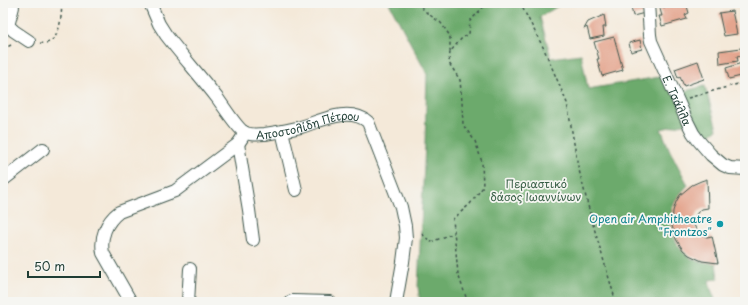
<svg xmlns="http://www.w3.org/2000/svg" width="748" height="305" viewBox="0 0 748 305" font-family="'Playpen Sans',sans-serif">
<rect width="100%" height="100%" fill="#f6f6f2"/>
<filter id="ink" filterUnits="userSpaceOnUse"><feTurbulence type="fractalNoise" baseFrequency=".025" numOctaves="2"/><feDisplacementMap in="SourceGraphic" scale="8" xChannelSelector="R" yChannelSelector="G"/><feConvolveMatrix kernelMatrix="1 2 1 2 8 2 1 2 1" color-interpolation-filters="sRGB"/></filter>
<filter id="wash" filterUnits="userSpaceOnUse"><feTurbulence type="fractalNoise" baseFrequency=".012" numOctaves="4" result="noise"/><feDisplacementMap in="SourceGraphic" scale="16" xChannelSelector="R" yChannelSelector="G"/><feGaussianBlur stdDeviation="0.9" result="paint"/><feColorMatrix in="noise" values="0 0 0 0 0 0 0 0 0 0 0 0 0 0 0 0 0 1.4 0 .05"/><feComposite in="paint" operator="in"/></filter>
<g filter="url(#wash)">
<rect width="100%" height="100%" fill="#f4e9d9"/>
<path fill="#6caa6c" stroke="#467450" d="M 389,3 L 563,3 L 540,17 L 551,58 L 581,54 L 588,89 L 665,76 L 673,94 L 705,86 L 717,129 L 704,139 L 692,122 L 661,129 L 670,151 L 688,185 C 682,192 675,199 672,209 C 666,228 677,254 697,261 C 703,263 710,263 716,263 L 718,279 L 709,280 L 710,287 L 716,302 L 420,302 L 418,287 L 425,144 L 427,74 Z"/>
<g id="blocks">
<g fill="#e4a58e">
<polygon points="666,3 686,3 689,13 685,15 687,19 662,26 659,16 662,16 660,9 667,7"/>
<polygon points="643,4 645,13 633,16 631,7"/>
<polygon points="732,11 737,34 724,36 719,13"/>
<polygon points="604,15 606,27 603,27 604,36 590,39 587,27 584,29 588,22"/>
<polygon points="614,37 623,70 602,76 597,59 599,59 594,42"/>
<polygon points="640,40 642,49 631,52 629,43"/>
<polygon points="741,48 742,55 737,56 738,61 720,64 719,51"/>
<polygon points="698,61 704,79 684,86 680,77 678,78 675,69"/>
<polygon points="745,62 745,75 729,79 726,68"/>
<polygon points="707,179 708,208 702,209 697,213 694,220 694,225 697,231 700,234 707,237 712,236 718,263 702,261 689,255 683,250 676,239 672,226 673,211 676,202 680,195 692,185 701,181"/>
</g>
</g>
</g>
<g filter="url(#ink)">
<use href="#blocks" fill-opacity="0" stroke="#3f574d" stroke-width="1"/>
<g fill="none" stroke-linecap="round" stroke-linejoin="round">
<g stroke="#3f574d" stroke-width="14">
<g id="minor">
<path id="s1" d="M 150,3 L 159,24 L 166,35 C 183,57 201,77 218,99 C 224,107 237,128 244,132 C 250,136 258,134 265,134 C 277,132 289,130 301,127 C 320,121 349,106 368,122 L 401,207 L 405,226 L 406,238 L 403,262 L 396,302"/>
<path id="s2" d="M 648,3 L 650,35 L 651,41 L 687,121 L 693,133 L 698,140 L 711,155 L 723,165 L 730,168 L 745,169"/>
<polyline points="3,21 14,31 29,41"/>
<polyline points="8,26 13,7"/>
<polyline points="282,131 296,190"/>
<polyline points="238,144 249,210 253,240"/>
<polyline points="3,180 43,149"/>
<path d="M 131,302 L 103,253 C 100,237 106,222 119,212 L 175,191 L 238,144 L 242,138 L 244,132"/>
<polyline points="188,302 190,269"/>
<polyline points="290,302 292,301 330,302"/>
</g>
</g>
<g stroke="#3f574d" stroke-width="1.5" stroke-dasharray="3 3" stroke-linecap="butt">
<polyline points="417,3 427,13 441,23 450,36 450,52"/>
<polyline points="520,3 544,49 567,103 578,166 592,221 616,302"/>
<path d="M 40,43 C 61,46 61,17 62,3"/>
<polyline points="3,49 13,44"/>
<polyline points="688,98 745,82"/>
<polyline points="422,234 431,242 454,233"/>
<polyline points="469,302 467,300 458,274 453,219 470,204 483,187 482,162 475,141 463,125 462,102 460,80 449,63 450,52 462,38 469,34 470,21 487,3"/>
</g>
<use href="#minor" stroke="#fff" stroke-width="12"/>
</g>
</g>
<circle fill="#0f9aa8" stroke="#f6f6f2" stroke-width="1.5" cx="720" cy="224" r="4"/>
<g text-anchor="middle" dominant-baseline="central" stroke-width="3.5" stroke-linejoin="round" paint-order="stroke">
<g font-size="11" fill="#1f3d34" stroke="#f6f6f2">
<text stroke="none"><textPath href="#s2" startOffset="103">Ε. Τσάλλα</textPath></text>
<text stroke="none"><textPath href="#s1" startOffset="226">Αποστολίδη Πέτρου</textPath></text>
</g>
<g font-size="11" fill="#385f46" stroke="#f6f6f2">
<text x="536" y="183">Περιαστικό<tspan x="536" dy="13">δάσος Ιωαννίνων</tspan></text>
</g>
<g font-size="11" fill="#0d838f" stroke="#f6f6f2" text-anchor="end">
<text x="712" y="218">Open air Amphitheatre<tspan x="712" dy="13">"Frontzos"</tspan></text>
</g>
</g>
<rect width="748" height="305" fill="none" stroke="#f6f6f2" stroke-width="16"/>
<path d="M28 271v6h72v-6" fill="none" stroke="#1f3d34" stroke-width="2"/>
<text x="34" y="271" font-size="12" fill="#1f3d34" stroke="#f6f6f2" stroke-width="3" paint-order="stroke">50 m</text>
</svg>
